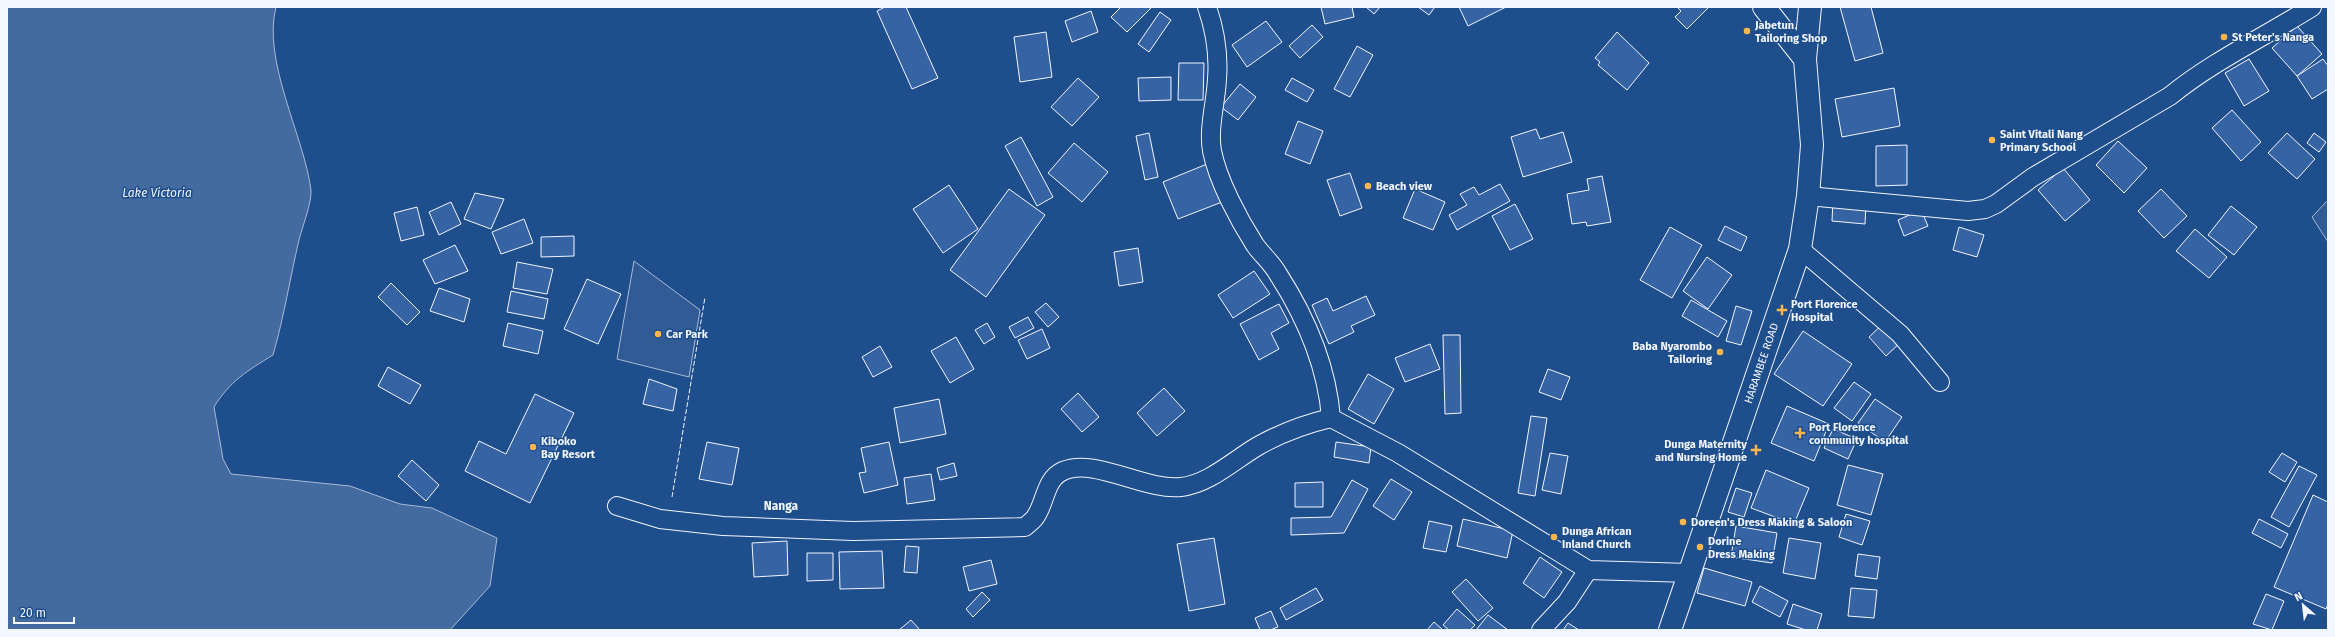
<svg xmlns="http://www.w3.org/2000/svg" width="2335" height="637" viewBox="0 0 2335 637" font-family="'Fira Sans',sans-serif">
<rect width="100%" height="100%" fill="#1f4e8c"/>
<g fill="#305b95" stroke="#a8bbd7">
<polygon points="2328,200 2328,242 2312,217"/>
<polygon points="634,261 700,310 689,377 617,359"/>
</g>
<path fill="#446ba0" stroke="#a8bbd7" d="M 7,7 L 276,7 C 262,61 304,136 311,190 C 312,202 302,228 299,240 C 290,278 284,317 273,355 C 247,371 230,381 214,407 L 223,459 L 231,474 L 350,486 L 400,504 L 432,508 L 497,538 L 490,586 L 450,630 L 7,630 Z"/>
<g fill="#3563a3" stroke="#f2f6ff">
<polygon points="885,7 906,7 938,78 912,89 877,11"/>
<polygon points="1121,7 1152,7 1127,32 1111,17"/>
<polygon points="1321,7 1352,7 1354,17 1325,24"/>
<polygon points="1366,7 1380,7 1374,14"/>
<polygon points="1418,7 1435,7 1429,15"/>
<polygon points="1459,7 1506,7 1468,26"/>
<polygon points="1677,7 1709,7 1687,29 1675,17 1681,11"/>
<polygon points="1840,7 1871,7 1883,53 1855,61"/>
<polygon points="1091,11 1098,32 1072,42 1065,21"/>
<polygon points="1160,12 1171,20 1149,52 1138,44"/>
<polygon points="1266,21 1282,42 1247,67 1232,45"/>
<polygon points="1312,25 1323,37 1300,58 1289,46"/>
<polygon points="2297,26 2322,54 2297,76 2272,48"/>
<polygon points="1046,32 1052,77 1020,82 1014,37"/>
<polygon points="1617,32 1649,63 1627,90 1598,65 1600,62 1595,58"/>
<polygon points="1357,46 1373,55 1350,97 1334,89"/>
<polygon points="2249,59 2269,91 2244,106 2225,73"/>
<polygon points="2323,59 2328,66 2328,89 2312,99 2297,76"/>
<polygon points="1179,63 1204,63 1203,100 1178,100"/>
<polygon points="1171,77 1171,100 1139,101 1138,78"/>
<polygon points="1078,78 1099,97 1072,126 1051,107"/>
<polygon points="1292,78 1314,90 1307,102 1285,90"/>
<polygon points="1240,84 1256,97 1238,120 1221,107"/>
<polygon points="1894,88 1900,126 1842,137 1835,99"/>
<polygon points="2232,110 2261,142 2241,161 2212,128"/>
<polygon points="1298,121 1323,131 1310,164 1285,154"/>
<polygon points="1536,129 1540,139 1563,132 1572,162 1523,177 1511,137"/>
<polygon points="1149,133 1158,177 1145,180 1136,136"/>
<polygon points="2287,133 2315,159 2297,179 2268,153"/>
<polygon points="2314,133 2326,142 2319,152 2307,143"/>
<polygon points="1021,137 1053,197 1037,206 1005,146"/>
<polygon points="2118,141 2147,168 2124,193 2096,165"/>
<polygon points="1074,143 1108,172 1082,202 1048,173"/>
<polygon points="1907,145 1907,185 1876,186 1876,146"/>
<polygon points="1207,164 1222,202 1178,219 1163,182"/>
<polygon points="2063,168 2090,200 2065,221 2038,190"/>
<polygon points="1350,173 1362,208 1340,216 1327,180"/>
<polygon points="1602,176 1611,222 1587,226 1586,222 1572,224 1567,194 1589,190 1587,179"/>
<polygon points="1500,184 1510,201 1457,230 1449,215 1467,205 1460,194 1474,187 1479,195"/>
<polygon points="949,185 978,229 943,253 913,209"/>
<polygon points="1009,189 1045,215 986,297 950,270"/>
<polygon points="1415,189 1445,202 1433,230 1403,218"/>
<polygon points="2161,189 2187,216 2164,238 2138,211"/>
<polygon points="475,193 504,199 491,229 464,219"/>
<polygon points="1833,200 1866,203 1865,224 1832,221"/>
<polygon points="451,202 461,224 439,235 429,212"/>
<polygon points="1515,204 1533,239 1510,250 1492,216"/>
<polygon points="2231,206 2257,227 2234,255 2208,235"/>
<polygon points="417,207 424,235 401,241 394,213"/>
<polygon points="1921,210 1928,226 1904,236 1898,220"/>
<polygon points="524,219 533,243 501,254 492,232"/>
<polygon points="1725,226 1747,237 1741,251 1718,240"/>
<polygon points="1670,227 1702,245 1672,298 1640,280"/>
<polygon points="1959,227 1984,235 1977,257 1953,250"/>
<polygon points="2195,229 2227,257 2209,278 2176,251"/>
<polygon points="574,236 574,256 541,257 541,237"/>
<polygon points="455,245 468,271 435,284 423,260"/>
<polygon points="1138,248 1143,282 1119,286 1114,252"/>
<polygon points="1707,257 1732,275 1708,309 1683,291"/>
<polygon points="517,262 553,269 547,294 513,288"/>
<polygon points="1254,271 1270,294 1233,318 1218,295"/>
<polygon points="587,279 621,294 598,344 564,329"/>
<polygon points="391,283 420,312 407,325 378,297"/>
<polygon points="439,288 470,299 464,322 430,311"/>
<polygon points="511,291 548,299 544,319 507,312"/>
<polygon points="1366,296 1375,315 1351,326 1354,332 1329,344 1312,305 1327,298 1333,311"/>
<polygon points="1691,300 1727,321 1718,337 1682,316"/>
<polygon points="1046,303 1059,317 1048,327 1035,312"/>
<polygon points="1279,304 1289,323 1271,333 1279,349 1259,360 1240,324"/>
<polygon points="1736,306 1752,311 1741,345 1726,341"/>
<polygon points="1028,317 1034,328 1015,338 1009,327"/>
<polygon points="1886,321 1903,340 1886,356 1869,337"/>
<polygon points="508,323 543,331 538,354 503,346"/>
<polygon points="987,323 995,337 984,344 975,330"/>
<polygon points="1042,329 1050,348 1027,359 1018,340"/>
<polygon points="1803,331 1852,364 1823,406 1774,374"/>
<polygon points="1443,335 1460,335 1461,413 1445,414"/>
<polygon points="956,337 974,369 950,383 931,351"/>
<polygon points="1430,344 1440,369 1405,382 1395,358"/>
<polygon points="880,346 892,367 873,377 862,357"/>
<polygon points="388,367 421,385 410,404 378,386"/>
<polygon points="1548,369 1570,377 1561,400 1539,392"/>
<polygon points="1368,374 1394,389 1374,424 1348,409"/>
<polygon points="649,379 677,389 673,411 643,404"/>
<polygon points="1854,382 1871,394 1852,421 1834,408"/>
<polygon points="1164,388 1185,411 1157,436 1137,413"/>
<polygon points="1078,393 1099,417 1082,432 1061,409"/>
<polygon points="535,394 574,413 530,503 465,471 479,441 506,454"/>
<polygon points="939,399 946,434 900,443 894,408"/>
<polygon points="1875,399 1902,417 1885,442 1858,423"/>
<polygon points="1787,406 1829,424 1814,461 1771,443"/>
<polygon points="1531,416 1547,418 1535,496 1518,493"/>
<polygon points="1833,429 1857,439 1848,459 1824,448"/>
<polygon points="707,442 739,448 732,485 699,479"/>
<polygon points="889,442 898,485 864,493 859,473 866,472 861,448"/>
<polygon points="1336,442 1371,447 1369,463 1334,457"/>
<polygon points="1550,453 1568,456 1561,494 1542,490"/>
<polygon points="2282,453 2297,462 2285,482 2269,472"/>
<polygon points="412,460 439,485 426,501 398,476"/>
<polygon points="954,463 957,476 940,480 937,468"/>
<polygon points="1848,465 1883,474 1871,515 1837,505"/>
<polygon points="2299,466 2317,475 2289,527 2271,517"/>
<polygon points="1766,470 1809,488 1794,524 1751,508"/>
<polygon points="931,474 935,500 907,504 904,478"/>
<polygon points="1391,479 1412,492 1394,520 1373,506"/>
<polygon points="1352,480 1368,489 1344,533 1291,535 1291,518 1331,517"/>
<polygon points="1323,482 1323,507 1295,507 1295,483"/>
<polygon points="1736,488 1752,493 1744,517 1728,512"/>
<polygon points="2313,495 2328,502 2328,604 2326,609 2274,587"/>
<polygon points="1846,514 1870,521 1862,545 1839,537"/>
<polygon points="1463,519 1513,531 1507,558 1457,546"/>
<polygon points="2259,519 2288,534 2281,548 2252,533"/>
<polygon points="1429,521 1452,526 1446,552 1423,548"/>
<polygon points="1736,526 1777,533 1772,563 1731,557"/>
<polygon points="1214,538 1225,604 1189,611 1177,544"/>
<polygon points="1789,538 1821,543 1815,579 1783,573"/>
<polygon points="787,541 788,575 754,577 752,543"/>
<polygon points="906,546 919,547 917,573 904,572"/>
<polygon points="882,551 884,588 840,589 839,552"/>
<polygon points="807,553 833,553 833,580 807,581"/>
<polygon points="1858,554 1880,557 1877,579 1855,576"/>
<polygon points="1540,557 1562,572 1544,598 1523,583"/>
<polygon points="991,560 997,584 969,591 963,567"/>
<polygon points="1704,568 1752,582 1745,606 1697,593"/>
<polygon points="1466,579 1493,608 1478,621 1452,592"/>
<polygon points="1760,586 1788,601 1780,617 1752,602"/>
<polygon points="1316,588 1323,600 1286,620 1280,608"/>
<polygon points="1851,588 1877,590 1874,618 1848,616"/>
<polygon points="982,592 990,600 973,617 966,609"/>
<polygon points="2266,594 2284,601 2272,630 2253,624"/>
<polygon points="1793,604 1822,614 1817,630 1806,630 1787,624"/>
<polygon points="1457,609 1475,625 1470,630 1449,630 1443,625"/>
<polygon points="1271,611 1278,627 1270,630 1260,630 1255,618"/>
<polygon points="1488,615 1508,630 1476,630"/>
<polygon points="911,620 920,630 899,630"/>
<polygon points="1434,622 1443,630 1427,630"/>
<polygon points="1568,623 1579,630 1563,630"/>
</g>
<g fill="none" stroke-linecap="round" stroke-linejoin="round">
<g stroke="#f2f6ff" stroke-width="20">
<g id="street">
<path d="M 1207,7 C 1215,30 1219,54 1217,79 C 1216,102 1208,128 1212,151 C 1218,181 1239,220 1255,245 C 1262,255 1272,263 1278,274 C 1305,316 1327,367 1331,418"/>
<path d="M 1808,196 L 1968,211 L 1985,209 L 1996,204 L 2033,177 L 2170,96 C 2213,61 2264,37 2312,7"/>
<polyline points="1800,249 1900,334 1940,382"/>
<path d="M 617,506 L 660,519 L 723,526 L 853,531 L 1025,527 C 1029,523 1034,520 1036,516 C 1046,501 1045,479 1063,471 C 1094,457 1145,491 1181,487 C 1209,484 1234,460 1258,446 C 1281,433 1305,424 1331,418 L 1398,453 L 1588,570 L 1690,573"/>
<polyline points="1541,630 1567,602 1588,570"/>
</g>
</g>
<g stroke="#f2f6ff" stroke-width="24">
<g id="secondary">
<polyline points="1805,59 1810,7"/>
<path id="s1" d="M 1670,630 L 1800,249 L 1808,196 L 1812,145 L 1805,59 L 1764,7"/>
</g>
</g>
<use href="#street" stroke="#1f4e8c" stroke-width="18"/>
<use href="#secondary" stroke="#1f4e8c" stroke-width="22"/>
<polyline stroke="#f2f6ff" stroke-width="1" stroke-dasharray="5 2" stroke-linecap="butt" points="672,497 705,297"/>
</g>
<g fill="#ffb74d" stroke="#1f4e8c" stroke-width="1.5">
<circle cx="1747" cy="31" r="4"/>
<circle cx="2224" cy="37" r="4"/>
<circle cx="1992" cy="140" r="4"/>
<circle cx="1368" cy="186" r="4"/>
<path d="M1780 304h4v4h4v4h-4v4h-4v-4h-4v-4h4z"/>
<circle cx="658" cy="334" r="4"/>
<circle cx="1720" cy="352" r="4"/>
<path d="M1798 427h4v4h4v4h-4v4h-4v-4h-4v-4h4z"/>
<circle cx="533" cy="447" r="4"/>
<path d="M1754 444h4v4h4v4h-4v4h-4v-4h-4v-4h4z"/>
<circle cx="1683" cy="522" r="4"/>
<circle cx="1554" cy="537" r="4"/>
<circle cx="1700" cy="547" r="4"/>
</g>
<g text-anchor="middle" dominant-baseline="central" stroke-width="3" stroke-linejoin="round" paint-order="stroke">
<g font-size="11" font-weight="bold" fill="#f2f6ff" stroke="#1f4e8c" text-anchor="start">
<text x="1755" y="25">Jabetun<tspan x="1755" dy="13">Tailoring Shop</tspan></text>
<text x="2232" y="37">St Peter's Nanga</text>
<text x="2000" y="134">Saint Vitali Nang<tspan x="2000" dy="13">Primary School</tspan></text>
<text x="1376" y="186">Beach view</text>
<text x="1791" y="304">Port Florence<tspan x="1791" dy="13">Hospital</tspan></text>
<text x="666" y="334">Car Park</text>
<text x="1712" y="346" text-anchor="end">Baba Nyarombo<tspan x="1712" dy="13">Tailoring</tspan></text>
<text x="1809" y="427">Port Florence<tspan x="1809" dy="13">community hospital</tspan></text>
<text x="541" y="441">Kiboko<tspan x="541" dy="13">Bay Resort</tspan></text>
<text x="1747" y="444" text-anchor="end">Dunga Maternity<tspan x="1747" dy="13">and Nursing Home</tspan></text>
<text x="1691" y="522">Doreen's Dress Making &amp; Saloon</text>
<text x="1562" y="531">Dunga African<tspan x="1562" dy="13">Inland Church</tspan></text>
<text x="1708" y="541">Dorine<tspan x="1708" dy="13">Dress Making</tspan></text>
</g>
<g font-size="11" fill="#f2f6ff" stroke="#1f4e8c">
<text stroke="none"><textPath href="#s1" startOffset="282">HARAMBEE ROAD</textPath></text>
</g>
<g font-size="12" font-style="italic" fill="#f2f6ff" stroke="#1f4e8c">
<text x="157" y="193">Lake Victoria</text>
</g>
<g font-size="12" font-weight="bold" fill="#f2f6ff" stroke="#1f4e8c">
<text x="781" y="506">Nanga</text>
</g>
</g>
<rect width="2335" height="637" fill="none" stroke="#f2f6ff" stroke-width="16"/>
<g transform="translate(2303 605) rotate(332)" stroke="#1f4e8c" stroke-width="3" paint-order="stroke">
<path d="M0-3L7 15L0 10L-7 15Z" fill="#f2f6ff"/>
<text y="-6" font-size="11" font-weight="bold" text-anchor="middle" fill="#f2f6ff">N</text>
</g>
<path d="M14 617v6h60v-6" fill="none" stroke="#f2f6ff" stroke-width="2"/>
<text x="20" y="617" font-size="12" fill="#f2f6ff" stroke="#1f4e8c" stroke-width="3" paint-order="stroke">20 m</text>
</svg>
